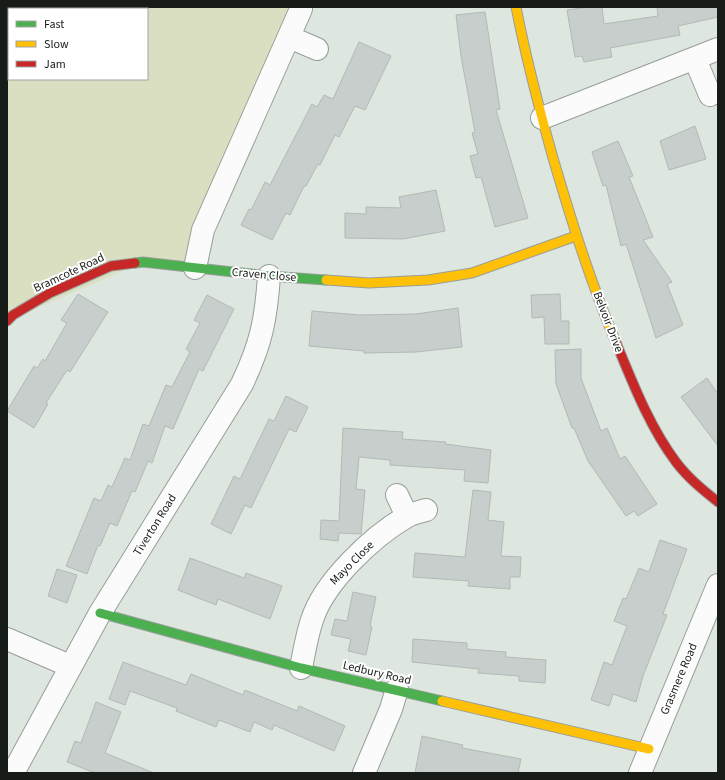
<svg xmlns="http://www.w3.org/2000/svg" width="725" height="780" viewBox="0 0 725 780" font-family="'Source Sans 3',sans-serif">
<rect width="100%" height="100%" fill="#dee6e0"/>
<path fill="#dadfc2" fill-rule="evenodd" d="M 7,7 L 302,7 L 195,268 L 143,262 L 7,321 ZM 9,9 L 147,9 L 147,79 L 9,79 Z"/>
<g fill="#c7cecb" stroke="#b2b9b6">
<polygon points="589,7 602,7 604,24 658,16 657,7 718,7 718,17 678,26 680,35 610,48 612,57 584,62 582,56 575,57 567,10"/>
<polygon points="485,12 500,109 496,110 528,218 495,227 481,177 476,178 470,156 478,154 472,133 475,132 461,56 456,15"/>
<polygon points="359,42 391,56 365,110 355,106 339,137 335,135 320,165 318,164 306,186 304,186 290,215 286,213 272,240 241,225 249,209 251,210 265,182 270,185 312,104 317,107 324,95 333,99"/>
<polygon points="695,126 706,159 669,170 660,141"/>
<polygon points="618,141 633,176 629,177 653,237 643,240 672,282 667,284 683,325 656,338 626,244 621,246 606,185 603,186 592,152"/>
<polygon points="436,190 445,231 403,239 345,238 345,213 366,214 366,207 401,208 399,197"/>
<polygon points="78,294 108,312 70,372 67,370 46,403 48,404 34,428 7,411 34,366 37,368 43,359 45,361 67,323 61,320"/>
<polygon points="560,294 561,321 569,321 569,344 545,344 544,317 532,318 531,295"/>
<polygon points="207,295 234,309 203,371 199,369 173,429 165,426 152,463 148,461 135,492 132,491 117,526 110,523 100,546 98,545 87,574 66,566 94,498 101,501 108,485 112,487 125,458 130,460 143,424 149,426 166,385 172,387 190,352 186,349 200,323 194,320"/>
<polygon points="458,308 462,347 416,352 364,353 364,351 309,346 312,311 360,315 416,314"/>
<polygon points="581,349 581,378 601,431 607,428 620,459 625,456 657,504 638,516 634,511 626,516 588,461 574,428 572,428 556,384 555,350"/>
<polygon points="707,378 718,394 718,446 681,397"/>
<polygon points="286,396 308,407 296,432 289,429 251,508 245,505 231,534 211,524 234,476 240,479 269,419 274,421"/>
<polygon points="343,428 403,432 402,439 446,442 445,444 491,450 488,483 464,481 465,470 390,465 390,460 359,457 356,489 365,490 361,534 339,533 338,541 320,539 321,520 339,521"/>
<polygon points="473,490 491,492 488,520 504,522 501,556 521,557 520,577 510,577 510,589 468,586 469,581 413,577 415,553 465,557"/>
<polygon points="660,540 687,549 663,614 667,615 643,676 636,702 613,694 609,706 591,700 604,662 612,665 627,626 614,621 623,598 626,599 639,568 649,572"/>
<polygon points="190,558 244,578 246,573 282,586 270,619 218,599 216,605 178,590"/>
<polygon points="57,569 77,575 67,603 48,596"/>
<polygon points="353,592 376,597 370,626 372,627 366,655 348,651 351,639 331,635 335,619 347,621"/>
<polygon points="413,639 467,643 467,649 506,652 506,657 546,660 545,683 519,681 519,676 478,673 479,669 412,662"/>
<polygon points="123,662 186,685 191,674 243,695 245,690 297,711 299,706 345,726 334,751 274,725 272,730 254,722 250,732 219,720 216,727 176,711 177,708 130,691 125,705 109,699"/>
<polygon points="96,702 121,712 105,753 154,773 95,773 67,762 75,741 81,743"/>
<polygon points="422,736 463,745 462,748 521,759 518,773 415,773"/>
</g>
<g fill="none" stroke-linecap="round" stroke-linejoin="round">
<g stroke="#989e9a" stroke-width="24">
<g id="street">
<polyline points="289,37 317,49"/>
<polyline points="695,59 710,95"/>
<polyline points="542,118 718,49"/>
<polyline points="195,268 203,230 301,9"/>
<polyline points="397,495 407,516"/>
<polyline points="7,639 70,666"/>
<path d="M 301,668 C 304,652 307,635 312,620 C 324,582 372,537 406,517 C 412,513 420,512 426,510"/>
<path d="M 13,773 L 100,613 L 242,384 C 261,344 266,320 269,276"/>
<polyline points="364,773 391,709 397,689"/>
<polyline points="640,773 718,585"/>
</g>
</g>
<g stroke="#989e9a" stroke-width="11">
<g id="fast">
<polyline points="135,263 143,262 269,276 326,280"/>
<polyline points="100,613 301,668 442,701"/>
</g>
</g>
<g stroke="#989e9a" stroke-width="11">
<g id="slow">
<path d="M 516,7 C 526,58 539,108 553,158 C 571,219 590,281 615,340"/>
<polyline points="326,280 369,283 428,280 472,273 576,236"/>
<polyline points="442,701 649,749"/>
</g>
</g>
<g stroke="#989e9a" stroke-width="11">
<g id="jam">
<polyline points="7,321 13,315 50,293 111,266 135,263"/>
<path d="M 615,340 C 632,381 649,426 676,462 C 688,478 703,490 718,502"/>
</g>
</g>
<g stroke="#cacdcc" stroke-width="2.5" stroke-dasharray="1 3" stroke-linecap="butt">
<polyline points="19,9 20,7"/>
<polyline points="82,9 86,7"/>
<polyline points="7,36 9,36"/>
</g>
<use href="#street" stroke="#fafbfa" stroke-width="22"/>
<use href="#fast" stroke="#4caf50" stroke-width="9"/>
<use href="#slow" stroke="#ffc107" stroke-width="9"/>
<use href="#jam" stroke="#c62828" stroke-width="9"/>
</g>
<g text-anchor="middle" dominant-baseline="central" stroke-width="4" stroke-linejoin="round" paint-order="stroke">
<g font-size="12" fill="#171c18" stroke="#fff">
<text transform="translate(69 273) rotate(-25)">Bramcote Road</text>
<text transform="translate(264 275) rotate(5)">Craven Close</text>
<text transform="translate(608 322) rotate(69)">Belvoir Drive</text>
<text transform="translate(155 525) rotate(-58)">Tiverton Road</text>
<text transform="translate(352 563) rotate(-45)">Mayo Close</text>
<text transform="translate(377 673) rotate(13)">Ledbury Road</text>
<text transform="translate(679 679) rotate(-67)">Grasmere Road</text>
</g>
</g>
<rect width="725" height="780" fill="none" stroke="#171c18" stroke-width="16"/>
<rect x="8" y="8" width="140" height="72" fill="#ffffff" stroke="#a2a4a3"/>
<rect x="16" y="21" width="20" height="6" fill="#4caf50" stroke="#a2a4a3"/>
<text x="44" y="28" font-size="12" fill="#171c18">Fast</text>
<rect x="16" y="41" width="20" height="6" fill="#ffc107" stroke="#a2a4a3"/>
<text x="44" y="48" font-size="12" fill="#171c18">Slow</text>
<rect x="16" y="61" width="20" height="6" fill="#c62828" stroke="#a2a4a3"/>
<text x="44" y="68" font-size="12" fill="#171c18">Jam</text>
</svg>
